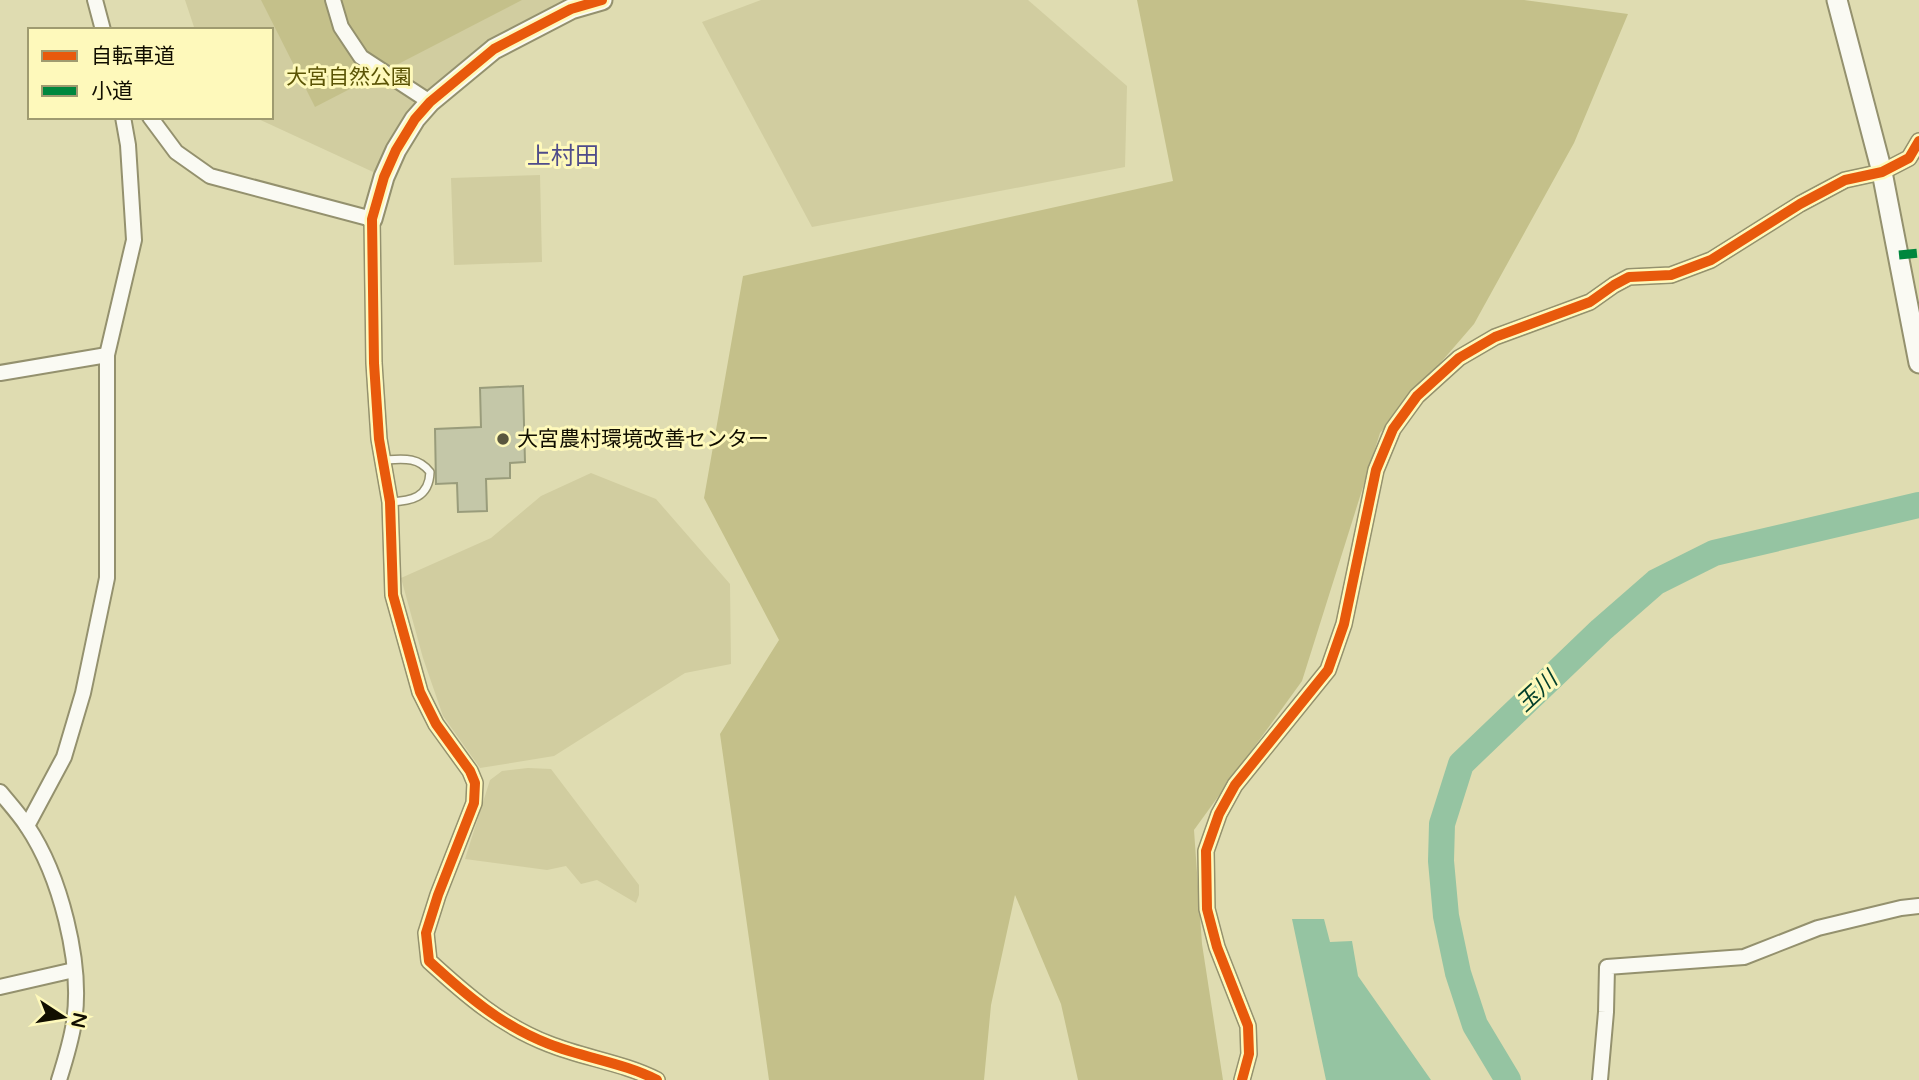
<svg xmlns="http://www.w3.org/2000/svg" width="1919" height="1080" viewBox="0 0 1919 1080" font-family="'Varela Round','Noto Sans JP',sans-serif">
<rect width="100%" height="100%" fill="#dfdcb1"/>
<g fill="#d1cda0">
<polygon points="185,0 602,0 571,9 430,102 384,177 254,117 271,117 271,30 195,30"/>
<polygon points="761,0 1028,0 1127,86 1125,167 812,227 702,22"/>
<polygon points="540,175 542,262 454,265 451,178"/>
<polygon points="591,473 656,499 730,584 731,664 685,673 554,756 480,768 443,716 423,658 401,578 491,538 541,496"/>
<polygon points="528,768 551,769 639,885 639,895 636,903 597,880 581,884 566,866 547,870 465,859 490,780 502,771"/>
</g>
<g fill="#c4c08a">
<polygon points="261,0 522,0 315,107"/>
<polygon points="1137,0 1524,0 1628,14 1574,143 1474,324 1380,433 1302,681 1194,830 1202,944 1223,1080 1078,1080 1061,1004 1015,895 991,1005 984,1080 769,1080 720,734 779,640 704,498 743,276 1173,181"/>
</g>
<polygon fill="#95c4a2" points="1292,919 1324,919 1330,942 1352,941 1358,976 1431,1080 1326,1080"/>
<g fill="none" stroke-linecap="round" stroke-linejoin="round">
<polyline stroke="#95c4a2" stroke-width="26" points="1508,1080 1475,1025 1458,973 1446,916 1441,861 1442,824 1461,764 1601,630 1656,582 1714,553 1919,505"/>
</g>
<polygon fill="#c4c7a8" stroke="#999c7b" stroke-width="2" points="523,386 525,462 510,463 510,478 486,479 487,511 458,512 457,483 436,484 435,429 481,427 480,388"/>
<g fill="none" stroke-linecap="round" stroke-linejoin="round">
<g stroke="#94916e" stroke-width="10">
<path id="lane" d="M 383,460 C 402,459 418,456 430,472 C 429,498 411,501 390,502"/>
</g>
<g stroke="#94916e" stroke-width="18">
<g id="street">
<polyline points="95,0 103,30"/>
<polyline points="333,0 341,27 361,57 430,102"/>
<path d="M 150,117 L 176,152 L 210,176 L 372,219 L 374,363 L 379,439 L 390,502 L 393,595 L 420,692 L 436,724 L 470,771 L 475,783 L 474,803 L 438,895 L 426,933 L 429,961 C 466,995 502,1026 549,1044 C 584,1058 624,1063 657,1080"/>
<polyline points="0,373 107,355"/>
<path d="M 0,792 C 9,803 19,814 27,826 C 60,875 83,963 74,1022 C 71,1042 65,1061 59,1080"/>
<polyline points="27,826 64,757 83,693 107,578 107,355 134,240 128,145 123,117"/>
<polyline points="0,987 74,970"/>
<polyline points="1242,1080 1249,1054 1248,1026 1217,947 1207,909 1206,851 1219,814 1235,785 1328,670 1344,624 1376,470 1393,429 1417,396 1459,358 1495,337 1590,302 1614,285 1629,277 1671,275 1711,260 1800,204 1845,180 1882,172 1909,158 1919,141"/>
<polyline points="1600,1080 1606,1012 1607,967 1744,957 1818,928 1901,908 1919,906"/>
</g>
</g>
<g stroke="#94916e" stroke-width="23">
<g id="secondary">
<polyline points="1837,0 1882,172 1919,363"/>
<polyline points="372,219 384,177 396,150 415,119 430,102 494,49 571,9 602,0"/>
</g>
</g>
<use href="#lane" stroke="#fafaf3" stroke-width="7"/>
<use href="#street" stroke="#fafaf3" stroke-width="14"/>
<use href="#secondary" stroke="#fafaf3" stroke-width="19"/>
<polyline stroke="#00873e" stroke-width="9" stroke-dasharray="18 9" stroke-linecap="butt" points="1899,255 1919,253"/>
<g stroke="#fef9bb" stroke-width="15">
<g id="cycleway">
<path d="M 602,0 L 571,9 L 494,49 L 430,102 L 415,119 L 396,150 L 384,177 L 372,219 L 374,363 L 379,439 L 390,502 L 393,595 L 420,692 L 436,724 L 470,771 L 475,783 L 474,803 L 438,895 L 426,933 L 429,961 C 466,995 502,1026 549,1044 C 584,1058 624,1063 657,1080"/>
<polyline points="1242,1080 1249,1054 1248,1026 1217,947 1207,909 1206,851 1219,814 1235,785 1328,670 1344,624 1376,470 1393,429 1417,396 1459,358 1495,337 1590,302 1614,285 1629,277 1671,275 1711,260 1800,204 1845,180 1882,172 1909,158 1919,141"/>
</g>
</g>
<use href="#cycleway" stroke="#e8590c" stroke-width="10"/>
</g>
<circle fill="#59563e" stroke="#fef9bb" stroke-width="2.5" cx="503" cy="439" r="7"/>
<g text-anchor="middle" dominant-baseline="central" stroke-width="6" stroke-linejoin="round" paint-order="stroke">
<g font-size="21" fill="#5b5405" stroke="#fef9bb">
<text x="349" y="77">大宮自然公園</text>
</g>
<g font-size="21" fill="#110e00" stroke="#fef9bb" text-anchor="start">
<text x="517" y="439">大宮農村環境改善センター</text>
</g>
<g font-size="23" font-style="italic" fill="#05412d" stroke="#fef9bb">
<text transform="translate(1537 692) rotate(-43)">玉川</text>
</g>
<g font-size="24" fill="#4f4c8a" stroke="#fef9bb">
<text x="563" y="156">上村田</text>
</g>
</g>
<rect x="28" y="28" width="245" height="91" fill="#fef9bb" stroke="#9f9b70" stroke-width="2"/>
<rect x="42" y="51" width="35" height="10" fill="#e8590c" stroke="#9f9b70" stroke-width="2"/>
<text x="91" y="63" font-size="21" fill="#110e00">自転車道</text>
<rect x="42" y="86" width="35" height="10" fill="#00873e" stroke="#9f9b70" stroke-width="2"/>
<text x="91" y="98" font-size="21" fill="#110e00">小道</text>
<g transform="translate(63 1017) rotate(102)" stroke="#fef9bb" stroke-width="5" paint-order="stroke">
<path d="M0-5L12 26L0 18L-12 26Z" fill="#110e00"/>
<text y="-10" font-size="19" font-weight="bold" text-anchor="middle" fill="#110e00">N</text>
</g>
</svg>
